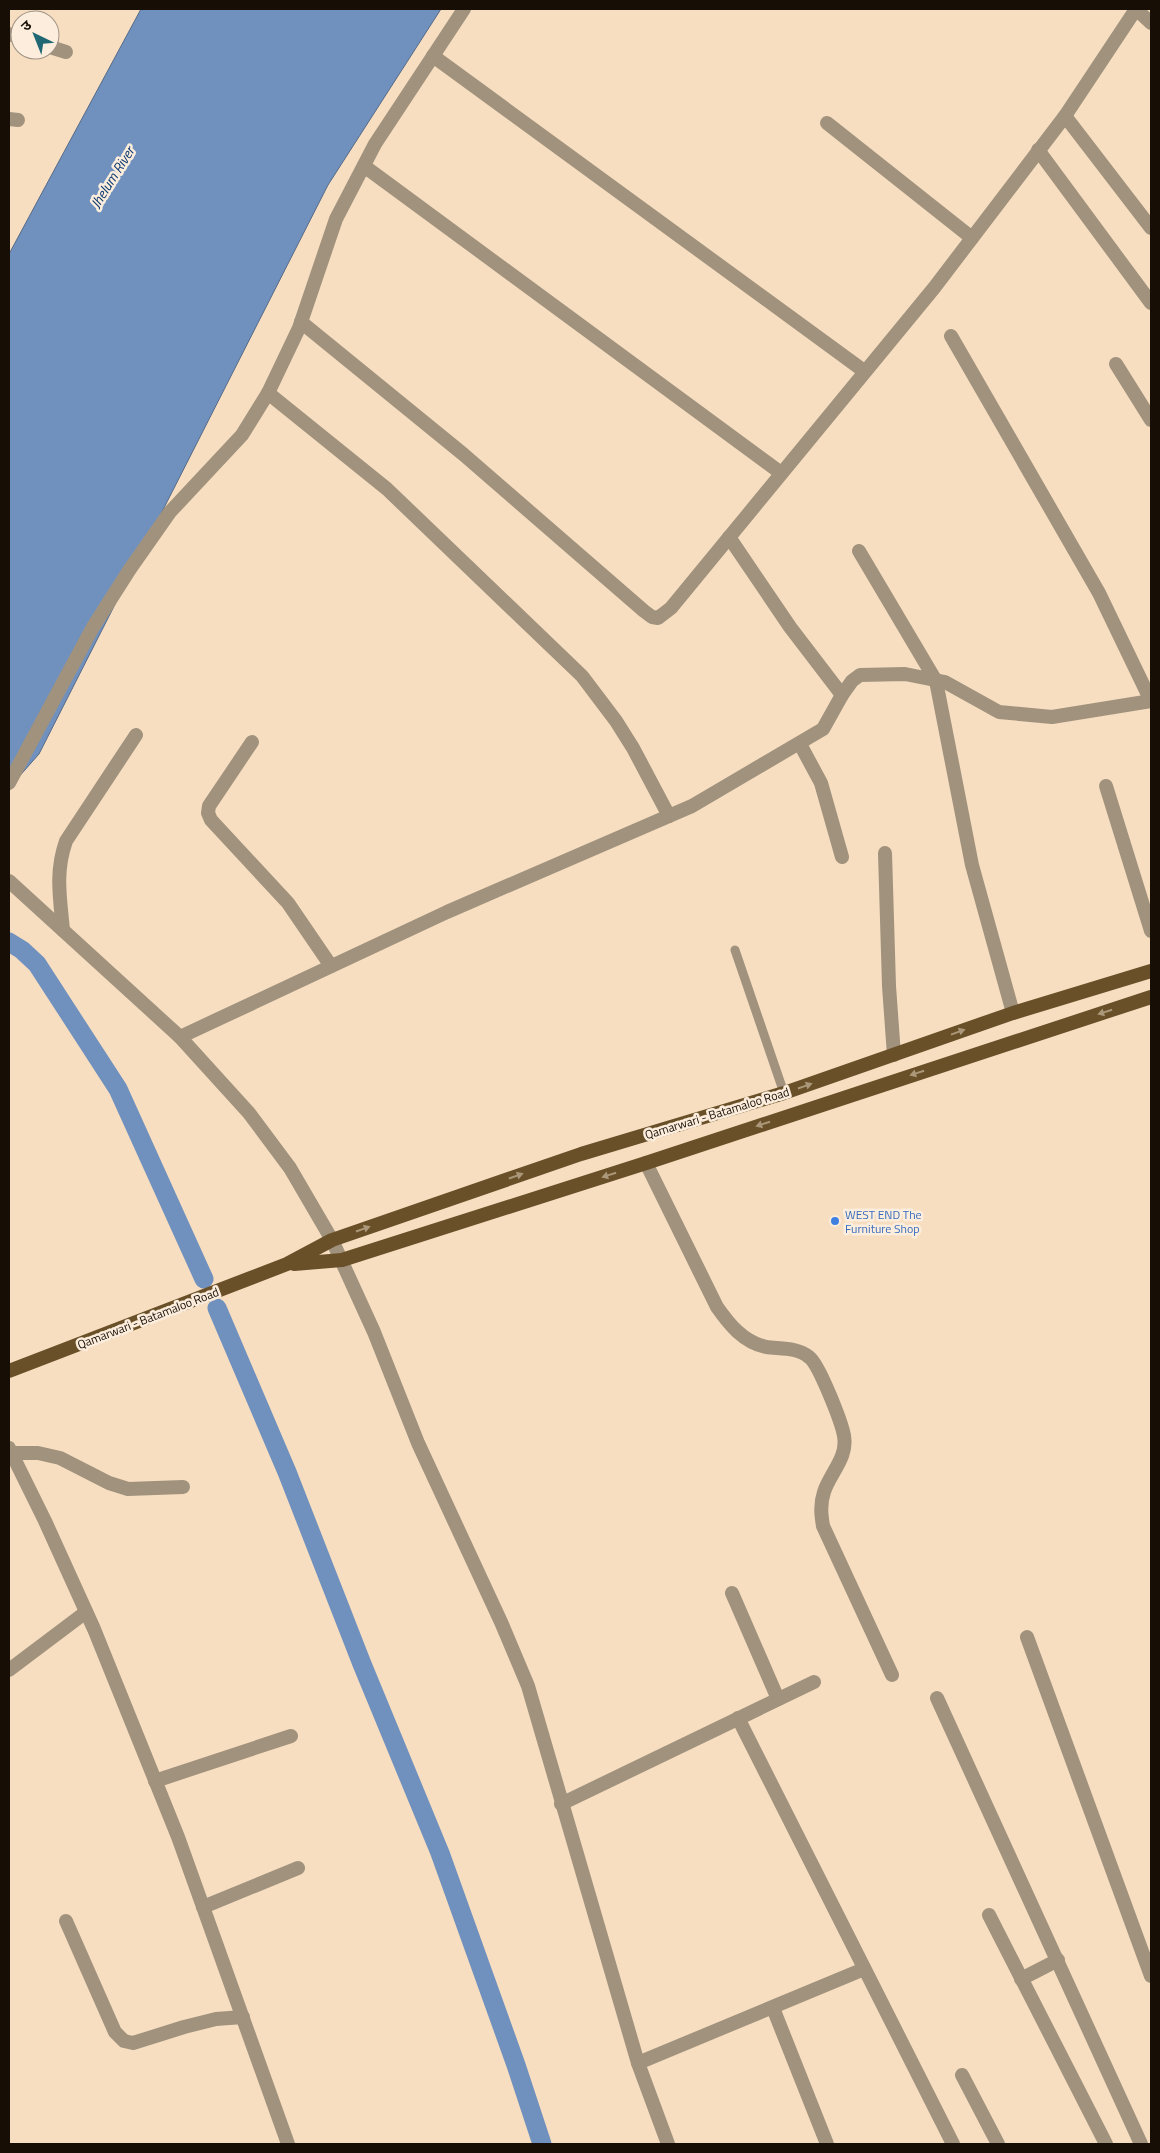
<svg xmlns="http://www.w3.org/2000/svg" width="1160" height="2153" viewBox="0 0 1160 2153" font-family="'Titillium Web','Noto Sans Devanagari',sans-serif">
<rect width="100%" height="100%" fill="#f7dec1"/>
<polygon fill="#7091be" stroke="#556a87" points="141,9 441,9 328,185 39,754 9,788 9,254"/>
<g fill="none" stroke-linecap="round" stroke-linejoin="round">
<g stroke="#7091be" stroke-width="19">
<polyline points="9,942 22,950 37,964 118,1089 204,1279"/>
<polyline points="217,1308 287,1472 362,1664 440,1853 516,2065 542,2144"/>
</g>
<polyline stroke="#a1927d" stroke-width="9" points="735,950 784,1093"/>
<g stroke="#a1927d" stroke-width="14">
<polyline points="1136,9 1151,23"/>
<polyline points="9,34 20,38"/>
<polyline points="50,47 66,52"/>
<polyline points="433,56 864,371"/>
<polyline points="1065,116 1151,228"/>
<polyline points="9,119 18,120"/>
<polyline points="827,123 972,238"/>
<polyline points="1038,150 1151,303"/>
<polyline points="364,166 781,473"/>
<polyline points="301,322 463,454 644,611 652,617 658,618 671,608 934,288 1065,116 1136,9"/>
<polyline points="951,336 1099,593 1151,701"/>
<polyline points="1116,364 1151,420"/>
<polyline points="268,393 387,489 582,676 616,721 633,748 669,816"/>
<polyline points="729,537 790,627 842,695"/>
<polyline points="859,551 936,681 972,865 1013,1013"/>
<polyline points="252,742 209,806 208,813 211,820 288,903 331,966"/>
<polyline points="800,744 821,783 842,857"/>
<polyline points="9,783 93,627 130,569 170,512 242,435 268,393 299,328 336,219 375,144 464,9"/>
<polyline points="1106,786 1151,931"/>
<polyline points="885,853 889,986 894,1055"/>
<polyline points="9,881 180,1037 249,1113 290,1168 332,1240 374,1332 418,1443 501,1622 528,1686 638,2063 668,2144"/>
<path d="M 63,930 C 60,898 55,872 66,841 L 136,735"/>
<polyline points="180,1037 447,912 692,806 823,729 842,695 852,681 860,675 905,674 945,682 999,712 1052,717 1151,701"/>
<path d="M 646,1163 L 717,1307 C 729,1324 743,1342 766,1347 C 780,1349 797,1347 809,1357 C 819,1364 842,1423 844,1436 C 848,1458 830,1473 824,1492 C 820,1504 821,1514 823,1526 L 892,1675"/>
<polyline points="9,1448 45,1521 94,1629 178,1837 288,2144"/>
<polyline points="12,1453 38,1453 60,1458 109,1483 128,1489 183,1487"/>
<polyline points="732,1593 778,1699"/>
<polyline points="1027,1637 1151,1976"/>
<polyline points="9,1670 86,1612"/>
<polyline points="937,1698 1141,2144"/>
<polyline points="738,1718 953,2144"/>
<polyline points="155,1781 291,1736"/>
<polyline points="561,1804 814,1682"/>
<polyline points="203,1907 298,1868"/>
<polyline points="989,1915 1106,2144"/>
<polyline points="66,1921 115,2032 124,2041 133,2043 184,2027 216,2019 243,2017"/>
<polyline points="1021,1979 1058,1960"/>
<polyline points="773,2008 827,2144"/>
<polyline points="638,2063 864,1969"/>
<polyline points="962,2075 998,2144"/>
</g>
<g stroke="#695028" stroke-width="14">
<polyline points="294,1264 342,1260 646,1163 1151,997"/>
<polyline points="9,1371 287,1264 332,1240 581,1154 784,1093 1013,1013 1151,971"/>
</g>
</g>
<defs><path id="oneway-solid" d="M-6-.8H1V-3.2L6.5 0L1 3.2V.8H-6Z" transform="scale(1.25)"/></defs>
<g fill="#ab9779">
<use href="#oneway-solid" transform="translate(1105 1012) rotate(162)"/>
<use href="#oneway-solid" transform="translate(958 1032) rotate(-20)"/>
<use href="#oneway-solid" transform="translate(917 1073) rotate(162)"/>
<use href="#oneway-solid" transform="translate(805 1086) rotate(-19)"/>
<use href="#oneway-solid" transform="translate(763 1124) rotate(162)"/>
<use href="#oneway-solid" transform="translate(609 1175) rotate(162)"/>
<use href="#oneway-solid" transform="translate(516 1176) rotate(-19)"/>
<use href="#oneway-solid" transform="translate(363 1229) rotate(-19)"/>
</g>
<circle fill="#3f7fe0" stroke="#fceddc" stroke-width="2" cx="835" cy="1221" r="5"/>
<g text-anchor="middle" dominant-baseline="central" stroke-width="5" stroke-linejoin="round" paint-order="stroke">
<g font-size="12" fill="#170f06" stroke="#fceddc">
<text transform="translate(717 1113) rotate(-17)">Qamarwari - Batamaloo Road</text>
<text transform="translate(148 1318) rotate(-21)">Qamarwari - Batamaloo Road</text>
</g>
<g font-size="12" fill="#366cbe" stroke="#fceddc" text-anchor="start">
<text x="845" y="1214">WEST END The<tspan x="845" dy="14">Furniture Shop</tspan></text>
</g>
<g font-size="14" font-style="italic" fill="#0b3971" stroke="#fceddc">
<text transform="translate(112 177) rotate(-58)">Jhelum River</text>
</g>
</g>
<rect width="1160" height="2153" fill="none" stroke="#170f06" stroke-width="20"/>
<g transform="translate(35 35) rotate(317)"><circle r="24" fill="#fceddc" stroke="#a09486"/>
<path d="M0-4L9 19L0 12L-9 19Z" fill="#1f6874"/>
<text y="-8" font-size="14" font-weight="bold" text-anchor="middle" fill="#170f06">उ</text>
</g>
</svg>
